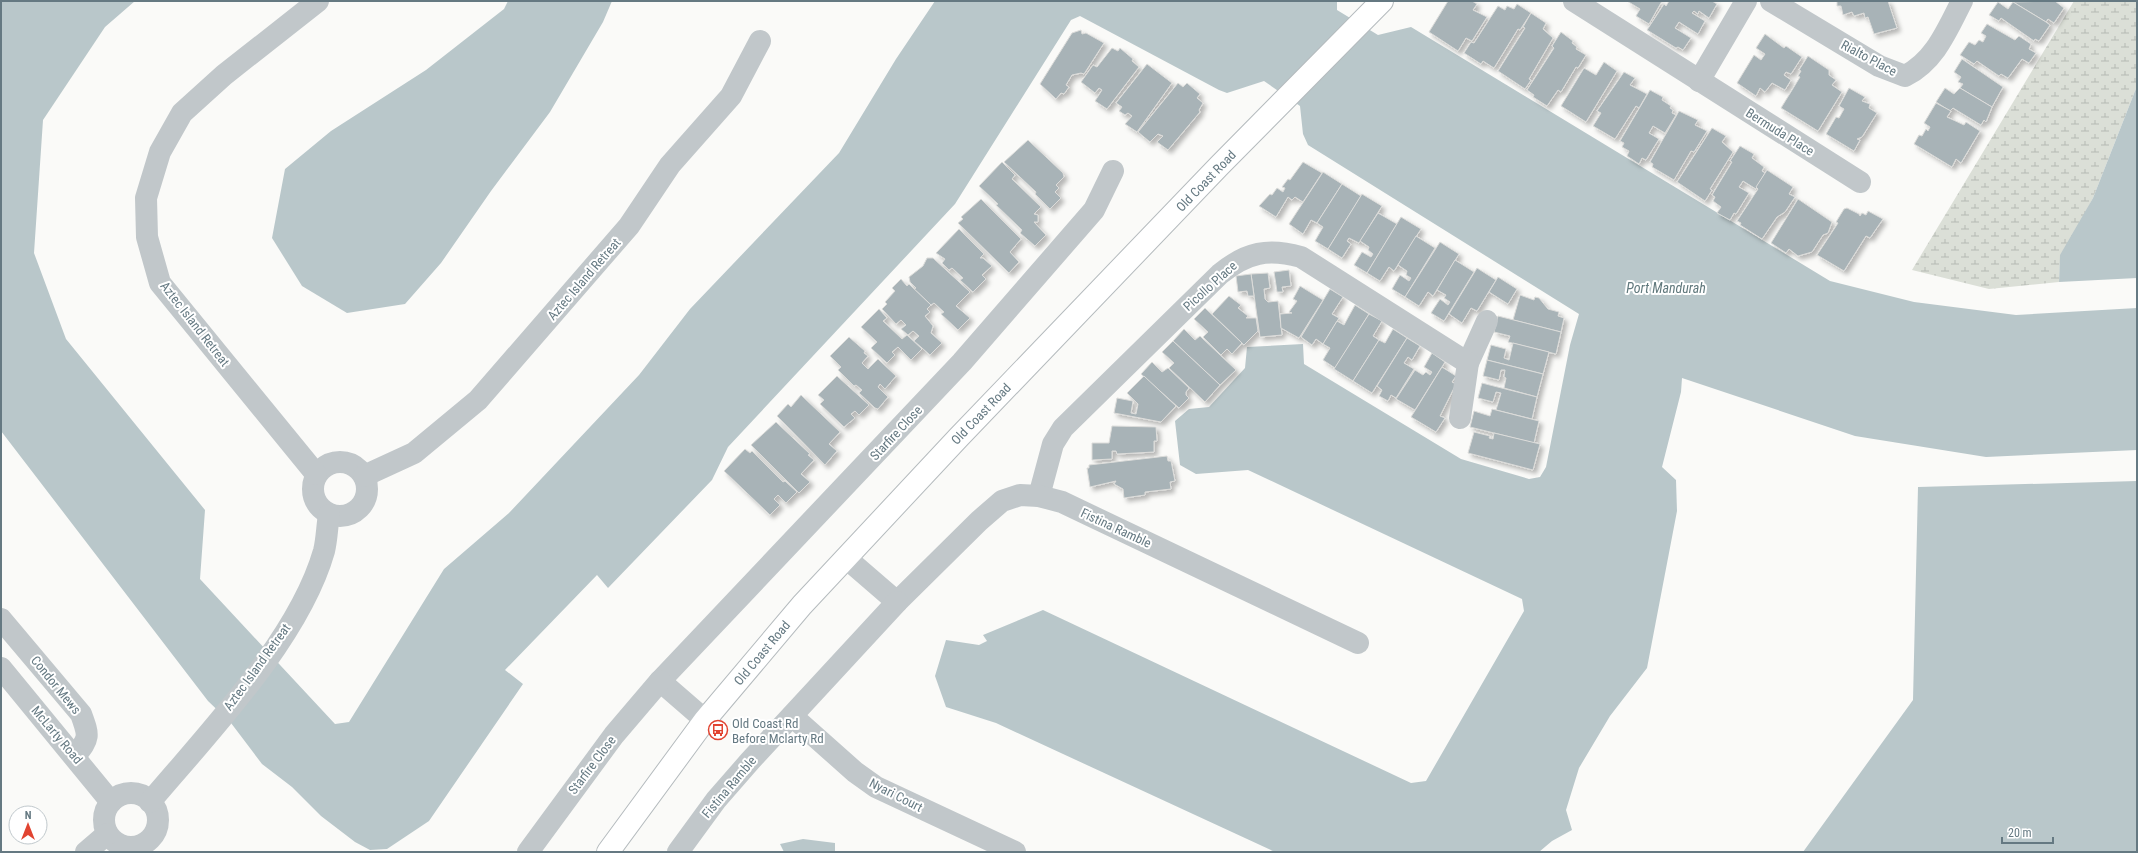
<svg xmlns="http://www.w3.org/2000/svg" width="2138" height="853" viewBox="0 0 2138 853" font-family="'Roboto Condensed',sans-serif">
<defs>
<pattern id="wetland-marsh" width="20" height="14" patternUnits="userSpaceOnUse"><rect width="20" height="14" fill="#dbdfd7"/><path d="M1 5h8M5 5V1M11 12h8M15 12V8" fill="none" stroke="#b5bab4"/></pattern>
<filter id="shadow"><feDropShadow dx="3.5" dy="3.5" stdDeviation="2" flood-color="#0004"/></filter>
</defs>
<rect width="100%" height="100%" fill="#fafaf8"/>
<polygon fill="url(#wetland-marsh)" points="2074,1 2137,1 2137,86 2093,198 2060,261 2059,282 1989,289 1912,270"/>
<g fill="#b9c7ca">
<polygon points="1,1 135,1 105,27 43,120 34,253 66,339 205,510 200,579 335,724 349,722 444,569 509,513 639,375 690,309 839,153 896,59 935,1 1337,1 1337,10 1378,35 1411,27 1830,281 1914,302 2016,315 2137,308 2137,450 1986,457 1855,436 1682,378 1681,392 1662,467 1676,480 1677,511 1647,668 1610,716 1579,768 1566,810 1572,830 1552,841 1539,852 1275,852 996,723 946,707 935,676 946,640 979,645 987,641 983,635 1043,610 1411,783 1426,781 1524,611 1522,599 1248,470 1196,474 1180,465 1175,421 1189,409 1209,407 1245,368 1247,347 1303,344 1304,364 1461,459 1529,479 1540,477 1546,467 1570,345 1579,314 1308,145 1303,134 1300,106 1264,81 1227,93 1219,90 1080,16 1071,20 955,204 728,447 712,480 608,588 597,575 505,670 523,684 429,821 387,849 370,850 355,842 321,816 292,787 262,764 231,723 208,701 1,431"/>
<polygon points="508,1 612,1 603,22 550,112 491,191 441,263 405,304 347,313 302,286 272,238 285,169 331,131 426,70 504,9"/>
<polygon points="2137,86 2137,278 2059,282 2060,255 2093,198"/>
<polygon points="2137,481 2137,852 1803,852 1913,700 1918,487"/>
<polygon points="803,839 835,843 835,852 784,852 780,844"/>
</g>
<g fill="#a8b3b7" stroke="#dcdcda" filter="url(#shadow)">
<polygon points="1448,1 1472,1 1477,4 1473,10 1487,17 1472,41 1466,38 1458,51 1429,32"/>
<polygon points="1627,1 1662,1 1649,24 1636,16 1640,9"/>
<polygon points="1669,1 1712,1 1717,4 1709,18 1699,11 1698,14 1694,11 1692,13 1705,21 1698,34 1679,22 1675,28 1691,38 1683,50 1678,47 1676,48 1647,30 1664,4 1666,6"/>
<polygon points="1837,1 1888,1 1897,28 1874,34 1868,17 1865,18 1864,13 1854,16 1852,12 1843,15 1841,6 1837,6"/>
<polygon points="2055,1 2064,8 2054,23 2048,19 2046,22 2013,2"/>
<polygon points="1998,2 2008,9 2013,2 2046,22 2050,25 2039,41 2035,39 2034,41 2001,18 1999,21 1989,15"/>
<polygon points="1517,4 1531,13 1520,30 1518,29 1494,68 1483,61 1481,64 1464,53 1471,42 1474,43 1498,6 1505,10 1507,6 1514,9"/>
<polygon points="1531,13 1546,23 1543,29 1553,38 1529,79 1531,80 1525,89 1498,71 1525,28 1523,27"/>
<polygon points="1987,24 2015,40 2019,36 2031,44 2029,49 2036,53 2029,63 2022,59 2008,78 2001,74 1999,76 1977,61 1974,64 1960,55 1969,42 1975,45 1979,40 1983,42 1986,36 1981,33"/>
<polygon points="1081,30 1082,34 1086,33 1104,43 1084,74 1081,73 1072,75 1066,85 1069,87 1064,94 1061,93 1056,99 1040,84 1072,33"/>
<polygon points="1561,32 1573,41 1572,43 1577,47 1576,49 1586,55 1578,68 1576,67 1561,92 1558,90 1547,106 1533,97 1534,95 1527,90 1554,48 1552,46"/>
<polygon points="1765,34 1784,48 1786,46 1802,57 1791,74 1786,72 1784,75 1791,80 1785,90 1772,83 1765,92 1760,88 1756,96 1737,83 1754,55 1761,60 1765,54 1756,48"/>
<polygon points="1112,48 1118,51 1120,48 1133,59 1132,61 1139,67 1107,109 1095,101 1102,90 1099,88 1095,93 1081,82 1093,65 1097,67"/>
<polygon points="1808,56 1829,70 1829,75 1836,80 1832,85 1842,92 1818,131 1781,108 1800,77 1798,76 1801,71 1799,70"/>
<polygon points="1962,59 2003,87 1992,107 1960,88 1963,84 1958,82 1961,77 1954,72"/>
<polygon points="1604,62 1617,71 1586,122 1561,106 1584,68 1596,75"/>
<polygon points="1147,64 1172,83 1137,132 1125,124 1132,116 1128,113 1125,115 1119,111 1122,107 1116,103"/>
<polygon points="1624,72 1635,78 1630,85 1647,94 1639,108 1636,106 1615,139 1593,126 1601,113 1597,111"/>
<polygon points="1178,83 1183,87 1187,83 1200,94 1197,98 1203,103 1199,110 1200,112 1168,150 1157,142 1163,136 1158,134 1150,142 1138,132"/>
<polygon points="1849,88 1865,97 1862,101 1870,104 1869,108 1877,113 1862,137 1857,139 1860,140 1854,151 1826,134 1836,117 1839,118 1844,109 1839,106"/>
<polygon points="1945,88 1954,94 1960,88 1992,107 1986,122 1984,120 1981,125 1953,108 1950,111 1936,102"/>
<polygon points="1650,90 1663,97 1662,100 1671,106 1670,108 1673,110 1672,113 1676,115 1665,133 1653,126 1649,133 1659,139 1646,160 1642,158 1639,164 1627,156 1629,151 1622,147 1624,143 1620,141"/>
<polygon points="1936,103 1951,111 1947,117 1964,125 1966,122 1980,131 1961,163 1956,159 1952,167 1914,144 1919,135 1922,136 1926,129 1928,131 1930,127 1924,123"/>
<polygon points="1679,111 1698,120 1695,125 1707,131 1694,152 1691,151 1674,180 1652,167 1653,164 1650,162"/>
<polygon points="1712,128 1726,136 1722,142 1733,152 1710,189 1712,190 1705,201 1677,182"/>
<polygon points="1028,140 1063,173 1064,177 1056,185 1059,188 1055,192 1061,198 1050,209 1035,194 1036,192 1004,162"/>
<polygon points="1740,146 1754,154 1752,158 1764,167 1762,171 1765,173 1756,189 1743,181 1739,187 1749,193 1736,214 1734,213 1730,220 1717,213 1721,207 1713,201 1715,197 1712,195 1732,162 1730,161"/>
<polygon points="1002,162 1015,175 1012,179 1041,207 1034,214 1038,215 1038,222 1034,222 1046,235 1035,246 1020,233 1022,230 996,205 998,204 979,186"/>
<polygon points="1303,162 1322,173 1303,202 1295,197 1292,200 1288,197 1276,217 1259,206 1270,194 1272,195 1277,188 1283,192 1285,188 1282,187 1288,179 1290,180"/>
<polygon points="1767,170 1793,187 1789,194 1795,197 1785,212 1777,217 1762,239 1740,225 1741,223 1737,221 1758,189 1756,187"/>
<polygon points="1323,172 1342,184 1317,223 1311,220 1303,234 1289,224"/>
<polygon points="1342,184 1361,196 1328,249 1315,241 1323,227 1317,223"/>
<polygon points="1362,194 1382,206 1359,243 1349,238 1347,241 1351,244 1342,258 1328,249"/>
<polygon points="981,199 1021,239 1010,252 1019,262 1009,273 958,223 963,219 961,217"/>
<polygon points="1798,199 1832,222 1828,233 1823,235 1812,252 1798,256 1789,249 1786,253 1771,243"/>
<polygon points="1847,208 1859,214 1860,216 1862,213 1866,215 1868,211 1883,219 1870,238 1866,236 1844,271 1817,255 1838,223 1836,222 1844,209"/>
<polygon points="1378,213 1397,224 1367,273 1354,265 1362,252 1371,257 1373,254 1368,250 1369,247 1360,241"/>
<polygon points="1401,217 1421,229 1394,271 1389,267 1380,281 1367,273"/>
<polygon points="959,229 984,254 980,258 983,258 992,266 982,275 986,279 973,292 960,280 963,278 952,268 949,270 942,263 945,259 936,253"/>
<polygon points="1416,236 1435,248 1405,297 1392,289 1400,275 1409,281 1411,278 1406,275 1407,271 1398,265"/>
<polygon points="1440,242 1459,254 1433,296 1428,292 1419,306 1405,297"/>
<polygon points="927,258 933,258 970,292 956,306 970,318 958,330 941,314 944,312 934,303 931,305 914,289 916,288 910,282 909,277 923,266"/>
<polygon points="1455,260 1474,272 1444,321 1431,313 1440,299 1448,305 1450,302 1444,298 1446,295 1437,290"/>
<polygon points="1477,268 1496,280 1477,311 1471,308 1462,323 1449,314"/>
<polygon points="1289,270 1291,286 1282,287 1283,292 1277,292 1274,272"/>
<polygon points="1268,273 1270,288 1264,289 1265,299 1268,302 1278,301 1282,335 1260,337 1251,274"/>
<polygon points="1251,274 1254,296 1248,296 1247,291 1238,292 1236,276"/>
<polygon points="1498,277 1517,289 1508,304 1489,292"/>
<polygon points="901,279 907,286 909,284 931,305 927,309 930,312 925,316 933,326 931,333 942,343 930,355 914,341 919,336 913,331 908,335 901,329 906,325 901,320 896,324 882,309 887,304 885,302 895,291 892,288"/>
<polygon points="1300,286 1323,300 1299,338 1281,328 1280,314 1292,313 1289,312 1297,301 1293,299"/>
<polygon points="1330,289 1343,297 1332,314 1339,318 1323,344 1316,339 1312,345 1301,337"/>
<polygon points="1520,295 1534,300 1535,297 1539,298 1548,309 1559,312 1558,316 1564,318 1561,332 1513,320"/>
<polygon points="1229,296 1241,305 1238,308 1248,316 1246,318 1256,318 1258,331 1244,345 1212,314"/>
<polygon points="1355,305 1369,314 1335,368 1323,360 1330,348 1323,344 1337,321 1344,325"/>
<polygon points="1205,308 1242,343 1232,354 1227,349 1221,355 1203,337 1208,332 1194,319"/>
<polygon points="879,309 887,318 883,321 902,339 907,335 922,349 911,360 898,347 892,352 895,355 887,363 871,348 877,342 861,327"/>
<polygon points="1369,314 1382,321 1373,336 1379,340 1353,381 1334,369"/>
<polygon points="1498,316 1561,332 1556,354 1508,342 1510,336 1494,332"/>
<polygon points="1184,329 1195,340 1200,336 1236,370 1220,385 1173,341"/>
<polygon points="1393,329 1407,338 1372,393 1353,381 1379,340 1385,343"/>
<polygon points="849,337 865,351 864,353 868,356 862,363 868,369 878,359 896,376 885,389 880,384 878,387 888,397 878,409 875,408 859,393 862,390 856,385 854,386 838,370 841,367 830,356"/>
<polygon points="1407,338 1420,346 1412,360 1408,357 1404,363 1414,369 1396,398 1391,395 1388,401 1379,396 1382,390 1377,386"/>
<polygon points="1173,341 1220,385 1205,402 1169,368 1174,363 1162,352"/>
<polygon points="1513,343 1549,352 1543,374 1487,360 1491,345 1506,349 1504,358 1509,360"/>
<polygon points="1432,353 1445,362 1415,410 1396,399 1415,370 1423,375 1426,372 1430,375 1432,372 1424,367"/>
<polygon points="1487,360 1543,374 1537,397 1504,388 1506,378 1504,377 1505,370 1501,370 1499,380 1483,376"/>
<polygon points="1152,362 1162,372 1168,368 1189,388 1186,392 1186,395 1189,398 1179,408 1141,374"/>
<polygon points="1442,367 1456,376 1452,382 1456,384 1440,416 1445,418 1436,432 1411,417"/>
<polygon points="837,376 869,405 859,415 855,411 851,414 855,418 844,427 820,404 824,400 818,395"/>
<polygon points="1144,376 1176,406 1161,422 1114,413 1117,398 1133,401 1131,413 1136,414 1138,404 1127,393"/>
<polygon points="1482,383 1537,397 1532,419 1496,410 1501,393 1496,392 1493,402 1478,398"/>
<polygon points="801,395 840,432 829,444 837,451 825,465 777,416 788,404 791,407"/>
<polygon points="1492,409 1539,421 1534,443 1470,427 1474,411 1490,416"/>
<polygon points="776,422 810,454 808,455 814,460 801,474 810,482 799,493 751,445"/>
<polygon points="1112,426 1156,427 1157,441 1154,441 1154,452 1117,454 1116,451 1112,451 1112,459 1092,460 1092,443 1109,443"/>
<polygon points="1474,432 1490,436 1489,438 1493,439 1494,433 1540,444 1533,470 1468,453"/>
<polygon points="745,449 750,453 752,451 783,482 785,481 797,492 786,503 778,495 774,499 780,505 770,515 724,471"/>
<polygon points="1167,456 1168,461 1171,461 1175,481 1170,482 1171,489 1145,492 1145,495 1124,498 1123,489 1114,484 1116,481 1090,487 1087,468 1089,468 1089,465"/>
</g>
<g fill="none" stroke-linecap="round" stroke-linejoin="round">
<g stroke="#b5bbbe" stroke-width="24">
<polyline id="major" points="608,852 705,720 802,605 958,438 1219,166 1382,1"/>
</g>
<g stroke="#c1c7ca" stroke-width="22">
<polyline points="1574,1 1860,182"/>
<path d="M 1771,1 L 1879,66 L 1905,76 C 1935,61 1947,30 1962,1"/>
<polyline points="1699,81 1746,1"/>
<polyline points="1468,363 1487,321"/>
<circle cx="340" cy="489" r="27"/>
<polyline points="316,474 160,283 147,237 146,198 160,152 182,113 224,75 318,1"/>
<polyline points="364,476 414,453 478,400 629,226 670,165 731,96 760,41"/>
<path d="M 1039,496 L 1053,444 L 1063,428 L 1220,274 C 1247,252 1268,248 1301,257 L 1468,363 L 1460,418"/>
<polyline points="846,558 897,602 979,521 1002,501 1020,495 1039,496 1062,502 1358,643"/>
<path d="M 1,619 L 81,714 C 89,736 90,738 75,756"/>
<polyline points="1,668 111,802"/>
<polyline points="792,716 855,772 876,787 1015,852"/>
<polyline points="705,720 660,681 962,362 1094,210 1113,171"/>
<circle cx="131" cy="820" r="27"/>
<path d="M 150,802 C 209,732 299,639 324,551 C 327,539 327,526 329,515"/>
<polyline points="86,852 107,834"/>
<polyline points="528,852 614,735 660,681"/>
<polyline points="678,852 716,800 750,761 897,602"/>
</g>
<use href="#major" stroke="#fff" stroke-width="22"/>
</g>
<defs>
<g id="bus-ring" transform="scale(1)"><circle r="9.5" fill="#fff" stroke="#e14431" stroke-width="1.5"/><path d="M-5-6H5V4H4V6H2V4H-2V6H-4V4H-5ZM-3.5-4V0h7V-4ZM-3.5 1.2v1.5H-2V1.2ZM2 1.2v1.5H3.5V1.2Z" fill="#e14431"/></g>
</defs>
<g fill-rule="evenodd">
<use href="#bus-ring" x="718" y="730"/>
</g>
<g text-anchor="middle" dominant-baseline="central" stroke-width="4" stroke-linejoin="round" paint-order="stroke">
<g font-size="13" fill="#657982" stroke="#fff">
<text transform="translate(1869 58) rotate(28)">Rialto Place</text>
<text transform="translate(1780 132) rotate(32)">Bermuda Place</text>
<text transform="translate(1206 181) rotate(-46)">Old Coast Road</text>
<text transform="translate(584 279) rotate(-49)">Aztec Island Retreat</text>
<text transform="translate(1210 286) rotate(-42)">Picollo Place</text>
<text transform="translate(195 324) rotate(52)">Aztec Island Retreat</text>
<text transform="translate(981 414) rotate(-46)">Old Coast Road</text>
<text transform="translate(896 433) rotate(-47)">Starfire Close</text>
<text transform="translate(1116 528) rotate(25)">Fistina Ramble</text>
<text transform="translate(762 653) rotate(-50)">Old Coast Road</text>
<text transform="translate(257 667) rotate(-54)">Aztec Island Retreat</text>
<text transform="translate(56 685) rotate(51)">Condor Mews</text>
<text transform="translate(57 735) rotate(50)">McLarty Road</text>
<text transform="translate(592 765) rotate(-53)">Starfire Close</text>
<text transform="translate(729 787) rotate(-50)">Fistina Ramble</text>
<text transform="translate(896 795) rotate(27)">Nyari Court</text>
</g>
<g font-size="13" fill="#657982" stroke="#fff" text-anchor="start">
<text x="732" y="723">Old Coast Rd<tspan x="732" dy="15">Before Mclarty Rd</tspan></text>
</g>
<g font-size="14" font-style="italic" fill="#60787c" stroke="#fff">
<text x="1666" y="288">Port Mandurah</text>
</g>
</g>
<rect width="2138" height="853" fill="none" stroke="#657982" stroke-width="4"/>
<g transform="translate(28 825)"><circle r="19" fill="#ffffff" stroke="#c1c9cd"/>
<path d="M0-3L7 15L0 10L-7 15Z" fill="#e14431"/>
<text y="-6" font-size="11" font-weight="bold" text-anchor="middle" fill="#657982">N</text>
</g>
<path d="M2002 837v6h51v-6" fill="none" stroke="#657982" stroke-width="2"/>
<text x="2008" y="837" font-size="12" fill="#657982" stroke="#ffffff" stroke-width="3" paint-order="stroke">20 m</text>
</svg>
